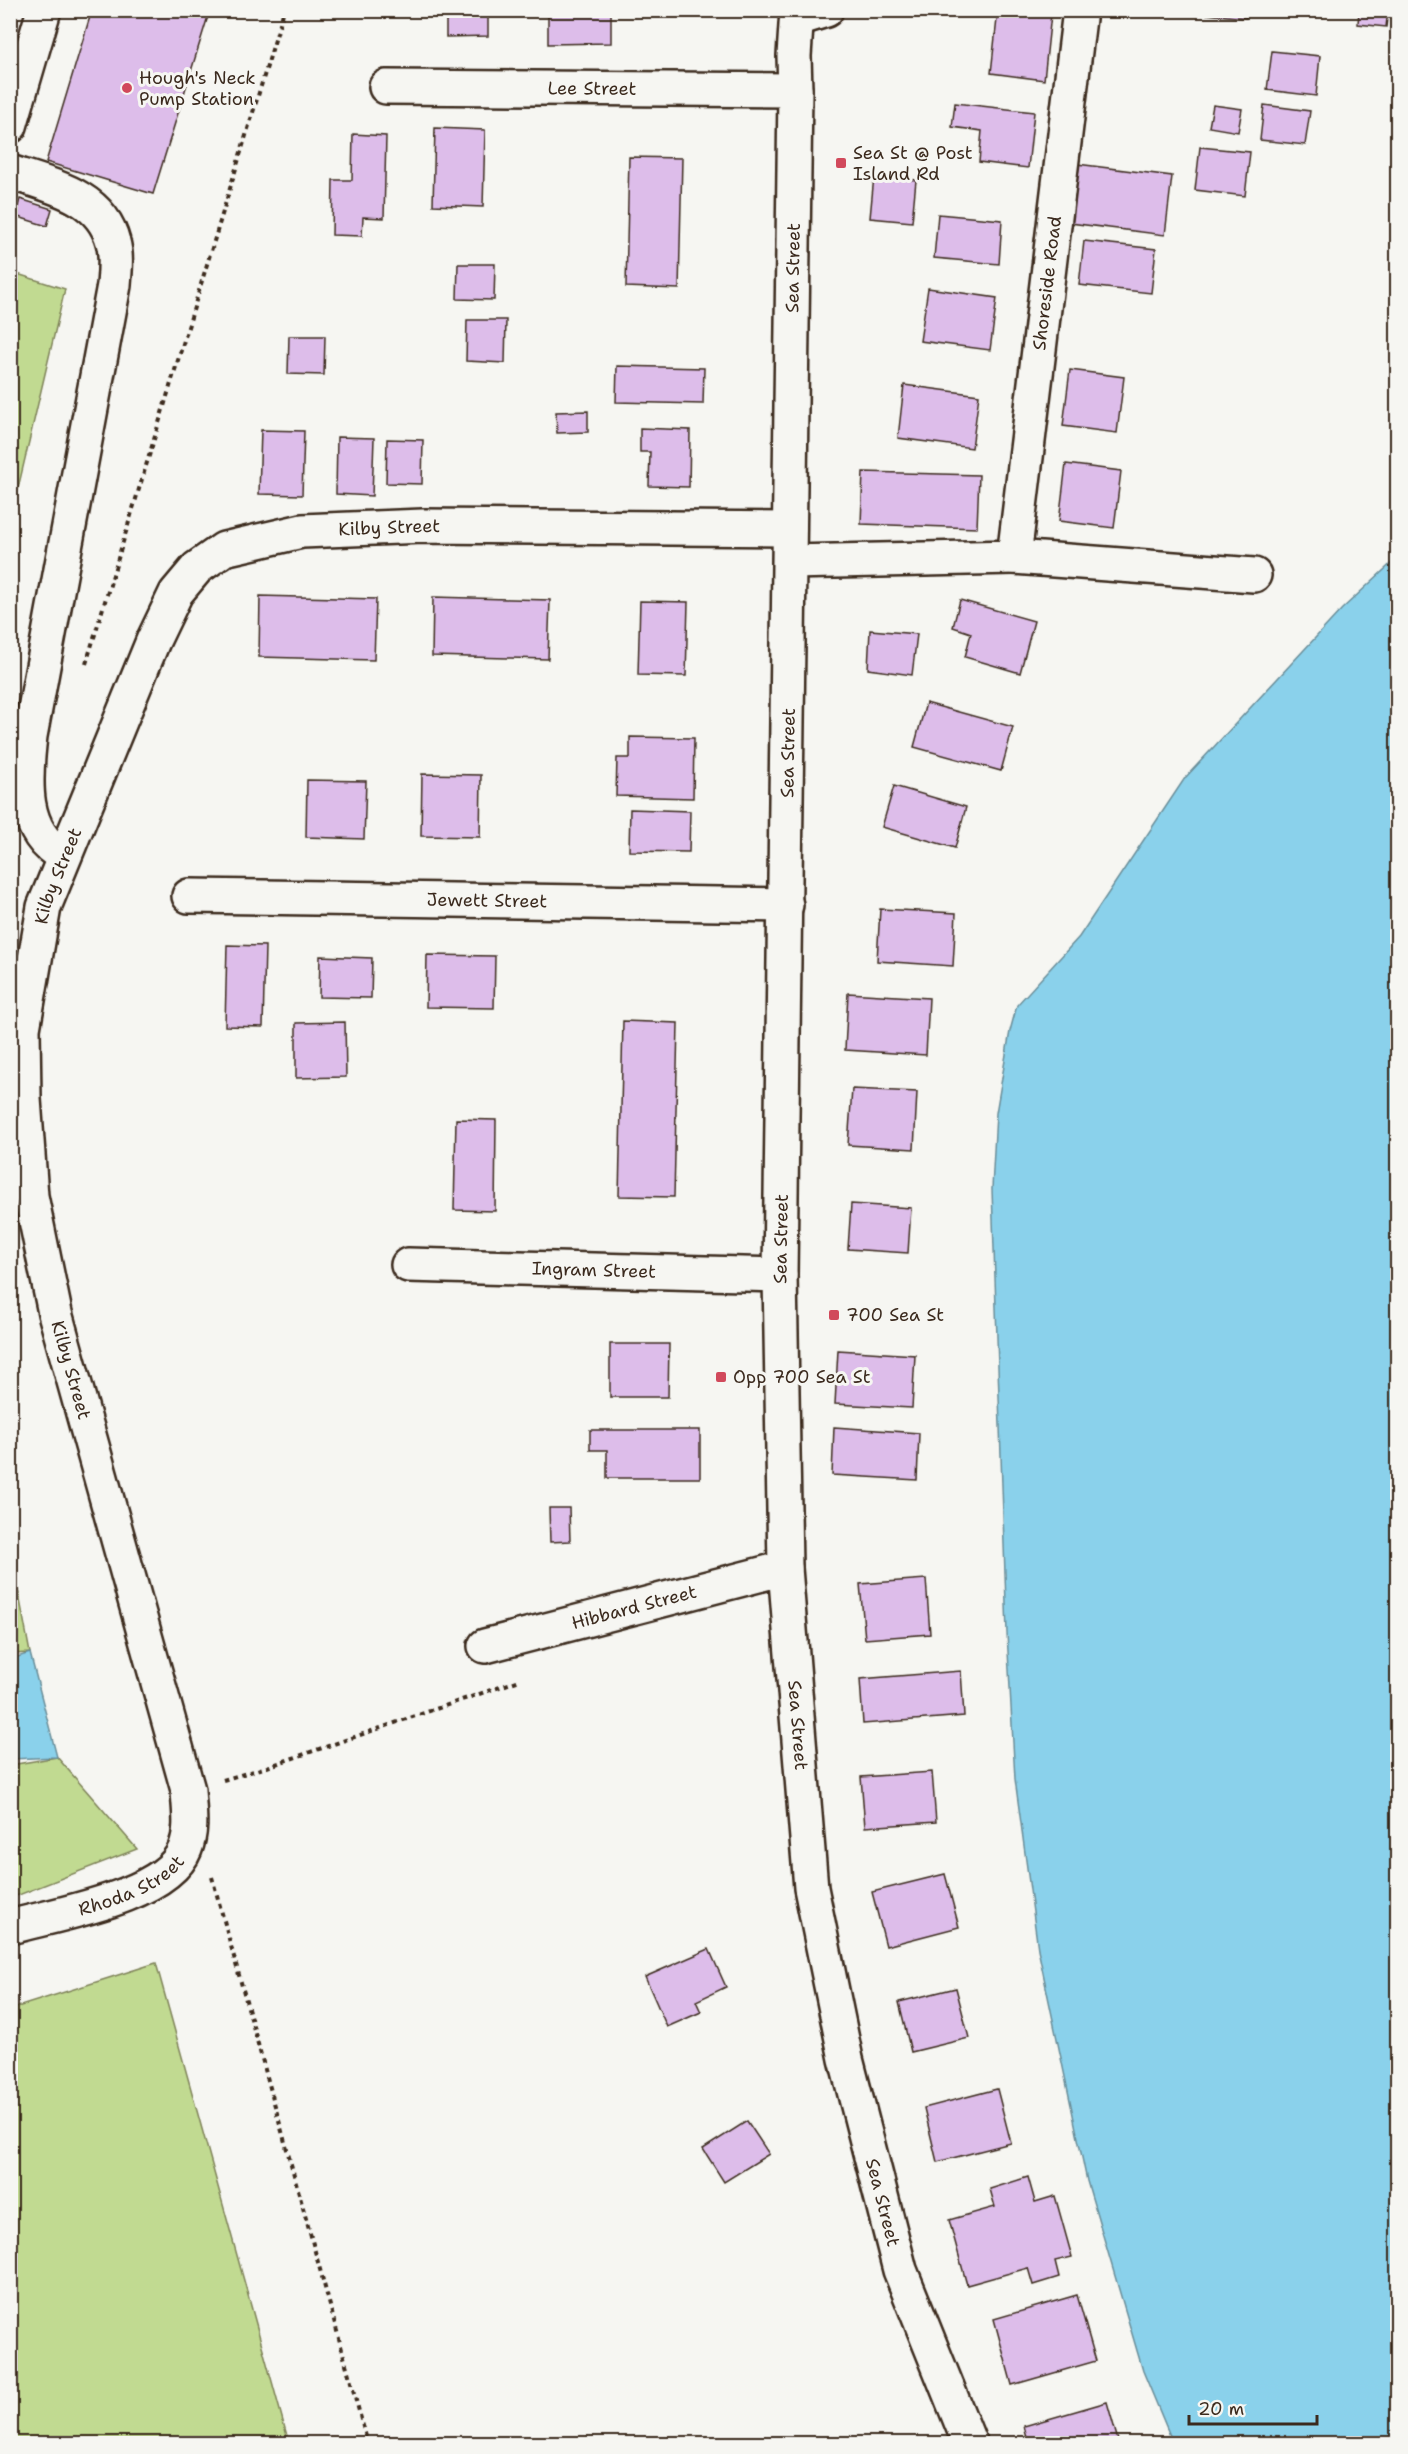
<svg xmlns="http://www.w3.org/2000/svg" width="1408" height="2454" viewBox="0 0 1408 2454" font-family="'Shantell Sans',sans-serif">
<rect width="100%" height="100%" fill="#f6f6f2"/>
<filter id="ink" filterUnits="userSpaceOnUse"><feTurbulence type="fractalNoise" baseFrequency=".0167" numOctaves="2"/><feDisplacementMap in="SourceGraphic" scale="12" xChannelSelector="R" yChannelSelector="G"/><feConvolveMatrix kernelMatrix="1 2 1 2 8 2 1 2 1" color-interpolation-filters="sRGB"/></filter>
<g filter="url(#ink)">
<g fill="#c1da91" stroke="#7e8258" stroke-width="1.5">
<polygon points="11,272 65,289 11,518 10,272"/>
<polygon points="10,1552 11,1552 30,1653 11,1654"/>
<polygon points="57,1757 137,1849 11,1898 11,1765"/>
<polygon points="156,1963 289,2443 11,2443 11,2009"/>
</g>
<g fill="#8ad1eb" stroke="#6a8e99" stroke-width="1.5">
<polygon points="1397,558 1397,2443 1173,2443 1143,2371 1087,2181 1038,1949 1015,1779 1007,1633 992,1189 996,1113 1010,1031 1017,1005 1079,937 1185,778 1342,609"/>
<polygon points="30,1653 57,1757 11,1759 11,1659"/>
</g>
<g fill="#ddbdea" stroke="#3b2a1e" stroke-width="1.5">
<polygon points="92,10 200,10 209,13 153,194 46,162"/>
<polygon points="446,10 488,10 488,36 446,37"/>
<polygon points="578,10 611,10 611,43 548,44 548,12 578,12"/>
<polygon points="998,10 1051,14 1044,80 991,73"/>
<polygon points="1208,10 1247,10 1246,18 1207,14"/>
<polygon points="1359,10 1388,10 1386,27 1358,24"/>
<polygon points="1272,51 1320,56 1316,96 1267,90"/>
<polygon points="955,103 1034,112 1028,168 979,162 982,131 952,127"/>
<polygon points="1213,105 1242,109 1238,132 1209,127"/>
<polygon points="1264,105 1310,111 1305,145 1260,140"/>
<polygon points="435,128 485,130 483,207 433,205"/>
<polygon points="353,134 386,136 384,218 363,217 362,236 332,235 333,180 352,180"/>
<polygon points="1200,147 1250,152 1245,196 1195,190"/>
<polygon points="629,157 682,158 679,289 626,287"/>
<polygon points="1077,164 1172,176 1165,235 1070,223"/>
<polygon points="874,176 916,180 912,222 870,218"/>
<polygon points="20,199 52,209 47,226 15,216"/>
<polygon points="938,214 1002,220 999,264 934,258"/>
<polygon points="1084,241 1156,249 1151,293 1079,285"/>
<polygon points="458,264 495,264 494,300 457,299"/>
<polygon points="928,288 997,298 990,350 920,341"/>
<polygon points="467,320 506,320 505,363 466,361"/>
<polygon points="289,336 325,336 324,375 288,374"/>
<polygon points="617,366 704,368 703,404 616,402"/>
<polygon points="1070,370 1124,377 1117,433 1063,426"/>
<polygon points="904,385 979,395 972,448 898,438"/>
<polygon points="588,411 588,432 557,433 556,412"/>
<polygon points="640,428 690,430 689,487 649,486 650,452 640,452"/>
<polygon points="261,430 304,431 302,495 259,494"/>
<polygon points="337,437 374,438 372,496 336,494"/>
<polygon points="387,439 423,440 422,484 386,483"/>
<polygon points="1066,464 1121,471 1114,528 1059,521"/>
<polygon points="863,472 979,475 977,528 861,524"/>
<polygon points="260,596 376,599 374,660 259,657"/>
<polygon points="433,597 550,600 548,659 432,656"/>
<polygon points="960,600 1034,621 1020,673 965,657 971,633 953,627"/>
<polygon points="640,601 688,602 686,676 638,675"/>
<polygon points="870,630 917,634 912,675 868,669"/>
<polygon points="926,703 1013,727 1001,771 914,747"/>
<polygon points="630,737 694,738 693,798 616,796 617,758 630,758"/>
<polygon points="422,774 481,775 480,837 421,836"/>
<polygon points="307,780 366,781 364,839 306,837"/>
<polygon points="894,786 966,807 955,848 882,827"/>
<polygon points="630,809 690,811 689,852 629,851"/>
<polygon points="880,909 956,913 953,966 877,961"/>
<polygon points="227,945 265,946 263,1027 225,1026"/>
<polygon points="427,955 495,956 494,1008 426,1007"/>
<polygon points="320,956 372,958 371,998 319,997"/>
<polygon points="848,993 929,998 926,1055 845,1050"/>
<polygon points="623,1021 678,1023 674,1197 619,1196"/>
<polygon points="345,1022 346,1077 296,1078 296,1023"/>
<polygon points="852,1089 917,1092 914,1149 848,1145"/>
<polygon points="456,1119 496,1120 495,1211 454,1210"/>
<polygon points="851,1204 911,1208 908,1253 848,1249"/>
<polygon points="610,1344 669,1344 668,1397 610,1397"/>
<polygon points="838,1350 915,1355 912,1408 835,1404"/>
<polygon points="834,1427 919,1433 917,1480 832,1475"/>
<polygon points="590,1430 700,1430 700,1478 607,1478 607,1450 590,1450"/>
<polygon points="549,1508 569,1508 570,1541 550,1542"/>
<polygon points="926,1579 930,1634 865,1639 860,1584"/>
<polygon points="961,1671 964,1716 863,1724 860,1679"/>
<polygon points="932,1772 936,1822 865,1827 861,1777"/>
<polygon points="945,1874 959,1927 886,1946 872,1892"/>
<polygon points="709,1949 726,1987 696,2001 701,2012 667,2027 645,1977"/>
<polygon points="956,1988 969,2038 911,2052 899,2002"/>
<polygon points="997,2089 1011,2143 937,2162 924,2108"/>
<polygon points="747,2121 769,2154 724,2182 703,2149"/>
<polygon points="1028,2177 1035,2202 1055,2196 1072,2257 1055,2261 1059,2277 1033,2285 1028,2268 967,2285 949,2220 995,2207 990,2189"/>
<polygon points="1077,2295 1096,2361 1012,2385 994,2319"/>
<polygon points="1107,2402 1119,2444 1029,2444 1024,2426"/>
</g>
<g fill="none" stroke-linecap="round" stroke-linejoin="round">
<g stroke="#3b2a1e" stroke-width="38">
<g id="minor">
<polyline points="797,19 826,10"/>
<path id="s1" d="M 386,87 L 795,90"/>
<polyline points="10,126 44,10"/>
<path d="M 10,172 C 51,186 101,195 113,242 C 117,256 115,271 114,285 L 30,736 C 25,779 20,833 64,856"/>
<polyline points="1014,557 1254,575"/>
<path id="s2" d="M 790,562 L 1014,557 L 1080,10"/>
<path id="s3" d="M 189,896 L 786,905"/>
<path id="s4" d="M 408,1265 L 780,1275"/>
<path id="s5" d="M 485,1646 L 785,1568"/>
<path id="s6" d="M 10,1927 C 57,1914 166,1897 185,1849 C 193,1829 189,1810 188,1790 L 55,1313 L 31,1196 L 24,1099 L 23,1029 L 44,907 L 153,641 L 176,593 L 197,568 L 224,549 L 302,531 L 423,526 L 789,529"/>
</g>
</g>
<g stroke="#3b2a1e" stroke-width="38">
<g id="major">
<path id="s7" d="M 797,10 L 794,56 L 795,90 L 780,1275 L 785,1568 L 811,1888 L 846,2059 L 900,2270 L 970,2444"/>
</g>
</g>
<g stroke="#3b2a1e" stroke-width="4" stroke-dasharray="4.5 4.5" stroke-linecap="butt">
<polyline points="86,664 284,10"/>
<polyline points="223,1780 267,1767 520,1680"/>
<polyline points="212,1877 368,2444"/>
</g>
<use href="#minor" stroke="#f6f6f2" stroke-width="33"/>
<use href="#major" stroke="#f6f6f2" stroke-width="33"/>
</g>
</g>
<g fill="#d1495b" stroke="#f6f6f2" stroke-width="2">
<circle cx="127" cy="88" r="6"/>
<rect x="835" y="157" width="12" height="12" rx="3"/>
<rect x="828" y="1309" width="12" height="12" rx="3"/>
<rect x="715" y="1371" width="12" height="12" rx="3"/>
</g>
<g text-anchor="middle" dominant-baseline="central" stroke-width="6" stroke-linejoin="round" paint-order="stroke">
<g font-size="18" fill="#3b2a1e" stroke="#f6f6f2" text-anchor="start">
<text x="139" y="78">Hough's Neck<tspan x="139" dy="21">Pump Station</tspan></text>
<text x="853" y="153">Sea St @ Post<tspan x="853" dy="21">Island Rd</tspan></text>
<text x="846" y="1315">700 Sea St</text>
<text x="733" y="1377">Opp 700 Sea St</text>
</g>
<g font-size="18" fill="#3b2a1e" stroke="#f6f6f2">
<text stroke="none"><textPath href="#s1" startOffset="206">Lee Street</textPath></text>
<text transform="translate(793 268) rotate(-89)">Sea Street</text>
<text stroke="none"><textPath href="#s2" startOffset="500">Shoreside Road</textPath></text>
<text stroke="none"><textPath href="#s6" startOffset="1736">Kilby Street</textPath></text>
<text transform="translate(788 753) rotate(-89)">Sea Street</text>
<text stroke="none"><textPath href="#s6" startOffset="1196">Kilby Street</textPath></text>
<text stroke="none"><textPath href="#s3" startOffset="298">Jewett Street</textPath></text>
<text transform="translate(781 1239) rotate(-89)">Sea Street</text>
<text stroke="none"><textPath href="#s4" startOffset="186">Ingram Street</textPath></text>
<text transform="translate(71 1370) rotate(74)">Kilby Street</text>
<text stroke="none"><textPath href="#s5" startOffset="154">Hibbard Street</textPath></text>
<text stroke="none"><textPath href="#s7" startOffset="1716">Sea Street</textPath></text>
<text stroke="none"><textPath href="#s6" startOffset="129">Rhoda Street</textPath></text>
<text stroke="none"><textPath href="#s7" startOffset="2202">Sea Street</textPath></text>
</g>
</g>
<rect width="1408" height="2454" fill="none" stroke="#f6f6f2" stroke-width="36"/>
<rect x="18" y="18" width="1372" height="2418" fill="none" stroke="#3b2a1e" stroke-width="2" filter="url(#ink)"/>
<path d="M1189 2415v9h128v-9" fill="none" stroke="#3b2a1e" stroke-width="3"/>
<text x="1198" y="2415" font-size="18" fill="#3b2a1e" stroke="#f6f6f2" stroke-width="4.5" paint-order="stroke">20 m</text>
</svg>
